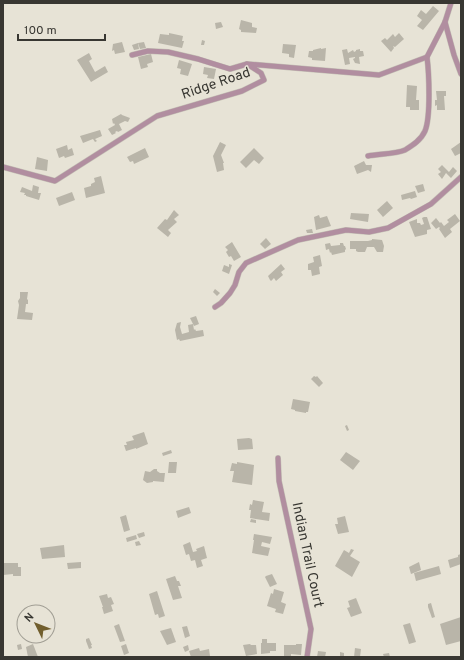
<svg xmlns="http://www.w3.org/2000/svg" width="464" height="660" viewBox="0 0 464 660" font-family="Overpass,sans-serif">
<rect width="100%" height="100%" fill="#e7e3d6"/>
<g fill="#b9b5a9">
<polygon points="433,6 439,11 423,30 417,26 422,20 417,16 421,10 426,14"/>
<polygon points="241,20 252,23 252,27 257,28 256,33 241,32 241,30 239,29"/>
<polygon points="221,22 223,27 216,29 215,23"/>
<polygon points="169,33 183,36 182,41 184,41 182,48 158,43 160,34 169,35"/>
<polygon points="399,33 404,39 395,47 393,46 394,48 391,52 381,41 385,38 387,40 393,34 395,37"/>
<polygon points="202,40 205,41 204,45 201,45"/>
<polygon points="122,42 125,52 115,54 114,50 112,51 113,44"/>
<polygon points="144,42 146,48 140,49 138,43"/>
<polygon points="138,43 139,49 134,50 132,45"/>
<polygon points="283,44 296,45 294,58 289,57 289,54 282,53"/>
<polygon points="321,48 321,49 326,48 325,61 312,60 312,58 308,57 309,51 313,51 313,50"/>
<polygon points="347,49 348,53 353,50 354,52 356,51 356,50 360,49 360,51 363,51 364,56 359,57 360,64 355,63 353,59 355,58 355,57 349,58 350,64 345,65 342,50"/>
<polygon points="89,53 92,59 89,61 95,72 105,66 108,72 91,82 77,60"/>
<polygon points="151,54 153,62 147,64 148,67 141,69 138,57"/>
<polygon points="179,60 192,64 188,76 180,74 181,69 177,68"/>
<polygon points="204,67 216,69 214,79 207,78 208,75 203,74"/>
<polygon points="407,85 417,86 416,100 419,100 419,110 410,110 410,107 406,107"/>
<polygon points="436,91 446,91 446,96 444,96 445,110 437,110 437,105 435,106 435,100 437,100"/>
<polygon points="121,114 122,115 130,118 128,122 125,121 119,124 122,130 118,132 117,131 115,132 116,133 112,135 108,129 115,125 114,123 113,124 112,119"/>
<polygon points="100,130 102,136 95,139 97,141 95,142 93,139 83,143 80,136"/>
<polygon points="220,142 226,145 221,155 224,163 223,163 224,170 217,172 213,156"/>
<polygon points="461,142 461,153 455,156 451,149"/>
<polygon points="67,145 68,150 72,148 74,155 65,158 64,156 59,158 56,149"/>
<polygon points="145,148 149,157 134,164 133,161 130,162 127,157"/>
<polygon points="254,148 264,158 259,164 254,160 246,168 240,162"/>
<polygon points="37,157 48,160 47,171 35,169"/>
<polygon points="364,161 366,165 372,165 371,172 368,170 357,174 354,166"/>
<polygon points="442,165 449,172 453,167 457,171 451,178 446,173 442,179 438,174 441,172 438,169"/>
<polygon points="101,176 105,193 86,198 84,188 91,186 91,184 95,182 94,178"/>
<polygon points="423,184 425,191 418,193 415,186"/>
<polygon points="33,185 39,187 38,193 41,193 39,200 26,196 26,195 24,195 25,193 20,192 22,187 32,191"/>
<polygon points="415,191 417,197 411,199 410,198 402,200 401,195"/>
<polygon points="72,192 75,200 59,206 56,198"/>
<polygon points="387,201 393,208 383,217 377,210"/>
<polygon points="174,210 179,215 174,219 177,222 168,230 171,233 168,237 157,228 165,219 167,220"/>
<polygon points="351,213 369,214 368,222 350,219"/>
<polygon points="455,214 460,221 450,229 452,232 445,238 439,229 440,228 439,227 436,229 431,223 436,218 440,223 441,222 444,226 449,222 447,220"/>
<polygon points="319,215 320,218 327,216 331,226 316,230 314,217"/>
<polygon points="424,217 427,217 431,229 427,230 427,234 415,237 409,222 417,219 417,223 420,223 421,225 424,224 422,218"/>
<polygon points="312,229 313,233 307,233 306,230"/>
<polygon points="266,238 271,244 265,249 260,244"/>
<polygon points="372,239 382,240 384,246 383,252 377,252 374,247 367,247 365,252 358,252 356,251 356,249 350,249 350,241 368,241 372,240"/>
<polygon points="232,242 241,257 234,261 231,256 229,257 226,252 228,250 225,247"/>
<polygon points="330,243 331,246 340,245 340,243 343,243 344,246 345,246 346,249 345,250 345,252 332,255 331,252 330,253 329,249 326,250 325,244"/>
<polygon points="320,255 322,266 319,267 320,274 312,276 311,270 308,270 308,264 314,262 313,257"/>
<polygon points="229,264 232,265 229,274 222,271 224,265 229,267"/>
<polygon points="281,264 285,269 281,272 283,275 276,281 274,278 271,281 270,280 268,276"/>
<polygon points="215,289 220,293 217,296 213,292"/>
<polygon points="20,292 28,292 27,299 28,300 28,304 26,304 25,312 33,313 32,320 17,319 19,305 18,301 20,298"/>
<polygon points="196,316 199,324 194,326 190,318"/>
<polygon points="181,322 180,327 182,334 189,332 188,325 193,324 194,330 195,329 196,331 203,330 204,336 180,341 179,339 177,340 175,330 177,323"/>
<polygon points="314,376 316,377 317,376 323,383 319,387 311,379"/>
<polygon points="293,399 310,402 308,412 306,412 306,413 295,411 295,410 291,409"/>
<polygon points="347,425 349,430 347,431 345,426"/>
<polygon points="144,432 148,444 136,449 136,448 126,451 124,445 127,445 126,442 134,440 132,436"/>
<polygon points="249,438 252,439 253,449 238,450 237,439"/>
<polygon points="171,450 172,453 163,456 162,453"/>
<polygon points="346,452 360,461 353,470 340,460"/>
<polygon points="169,462 177,462 176,473 168,473"/>
<polygon points="237,462 254,465 252,485 232,482 234,471 230,471 232,463 237,464"/>
<polygon points="154,469 157,469 157,471 160,473 165,473 164,482 153,481 153,482 147,483 143,480 145,471 150,472"/>
<polygon points="253,500 264,502 262,512 270,513 269,521 250,518 251,510 249,510 250,504 252,505"/>
<polygon points="189,507 191,513 178,518 176,511"/>
<polygon points="126,515 130,530 124,532 120,517"/>
<polygon points="345,516 349,532 338,534 335,524 338,524 337,518"/>
<polygon points="251,519 256,520 256,523 250,522"/>
<polygon points="144,532 145,536 139,538 137,534"/>
<polygon points="254,534 272,537 270,544 262,542 261,546 270,548 268,556 252,553 254,540 253,540"/>
<polygon points="136,535 137,539 127,542 126,538"/>
<polygon points="139,541 141,545 136,546 135,542"/>
<polygon points="190,542 193,552 197,551 196,549 204,546 207,558 201,560 203,566 197,568 195,560 191,561 189,554 186,555 183,545"/>
<polygon points="64,545 65,557 42,559 40,548"/>
<polygon points="351,549 354,550 350,556 360,562 352,577 335,566 344,550 349,553"/>
<polygon points="461,554 461,564 450,568 448,560 458,557 458,555"/>
<polygon points="81,562 81,568 68,569 67,563"/>
<polygon points="419,562 421,570 411,574 409,567"/>
<polygon points="3,563 18,563 18,567 21,567 21,576 13,576 13,574 3,575"/>
<polygon points="439,566 441,574 416,581 414,573"/>
<polygon points="272,574 277,584 270,587 265,577 266,576"/>
<polygon points="175,576 177,581 179,581 181,586 178,586 182,598 173,600 166,579"/>
<polygon points="274,589 284,592 281,602 286,604 283,614 275,612 276,609 267,606 271,593 273,594"/>
<polygon points="157,591 165,616 159,618 158,614 155,615 149,594"/>
<polygon points="107,594 108,598 111,597 114,604 111,605 113,611 104,614 102,607 103,607 99,596"/>
<polygon points="356,598 362,613 351,617 347,608 350,607 348,601"/>
<polygon points="431,603 435,617 432,618 428,607 428,604"/>
<polygon points="461,617 461,641 446,645 440,624"/>
<polygon points="410,623 416,642 409,644 403,625"/>
<polygon points="119,624 125,641 120,642 114,626"/>
<polygon points="187,626 190,636 185,638 182,627"/>
<polygon points="171,628 176,642 167,645 160,631"/>
<polygon points="89,638 92,645 91,645 92,648 89,649 86,641 86,639"/>
<polygon points="262,639 267,639 267,643 276,643 276,651 270,651 270,653 261,654 261,643 262,643"/>
<polygon points="21,644 22,649 18,650 17,645"/>
<polygon points="33,644 38,657 28,657 26,647"/>
<polygon points="126,644 129,653 124,655 121,646"/>
<polygon points="250,644 251,645 256,645 257,654 246,656 243,645"/>
<polygon points="296,644 302,644 301,655 291,654 291,657 284,657 284,645 296,645"/>
<polygon points="188,645 189,650 185,652 183,647"/>
<polygon points="199,648 200,651 209,649 210,656 191,657 189,651"/>
<polygon points="355,648 361,649 360,657 354,657"/>
<polygon points="318,651 326,652 325,657 317,657"/>
<polygon points="340,652 344,653 344,657 340,657"/>
<polygon points="389,653 390,657 384,657 383,654"/>
</g>
<g fill="none" stroke-linecap="round" stroke-linejoin="round">
<g stroke="#c4c1b5" stroke-width="6">
<g id="minor">
<polyline points="445,22 454,55 461,74"/>
<polyline points="132,55 148,51 168,52 198,59 230,69 247,64"/>
<path d="M 368,156 C 378,154 396,154 405,150 C 413,145 421,140 425,131 C 431,116 429,73 427,57"/>
<polyline points="3,167 55,181 157,116 242,91 264,80 261,73 247,64 379,75 427,57 445,22 451,3"/>
<polyline points="215,307 221,303 230,293 235,285 239,272 246,263 298,240 346,230 369,232 388,228 431,204 461,177"/>
<polyline points="278,458 279,481 311,629 307,657"/>
</g>
</g>
<use href="#minor" stroke="#b18ea0" stroke-width="5"/>
</g>
<g text-anchor="middle" dominant-baseline="central" stroke-width="3" stroke-linejoin="round" paint-order="stroke">
<g font-size="14" fill="#383732" stroke="#e7e3d6">
<text transform="translate(216 84) rotate(-19)">Ridge Road</text>
<text transform="translate(307 555) rotate(78)">Indian Trail Court</text>
</g>
</g>
<rect width="464" height="660" fill="none" stroke="#383732" stroke-width="8"/>
<g transform="translate(36 624) rotate(313)"><circle r="19" fill="#e7e3d6" stroke="#a19e94"/>
<path d="M0-3L7 15L0 10L-7 15Z" fill="#715e2d"/>
<text y="-6" font-size="11" font-weight="bold" text-anchor="middle" fill="#383732">N</text>
</g>
<path d="M18 34v6h87v-6" fill="none" stroke="#383732" stroke-width="2"/>
<text x="24" y="34" font-size="12" fill="#383732" stroke="#e7e3d6" stroke-width="3" paint-order="stroke">100 m</text>
</svg>
